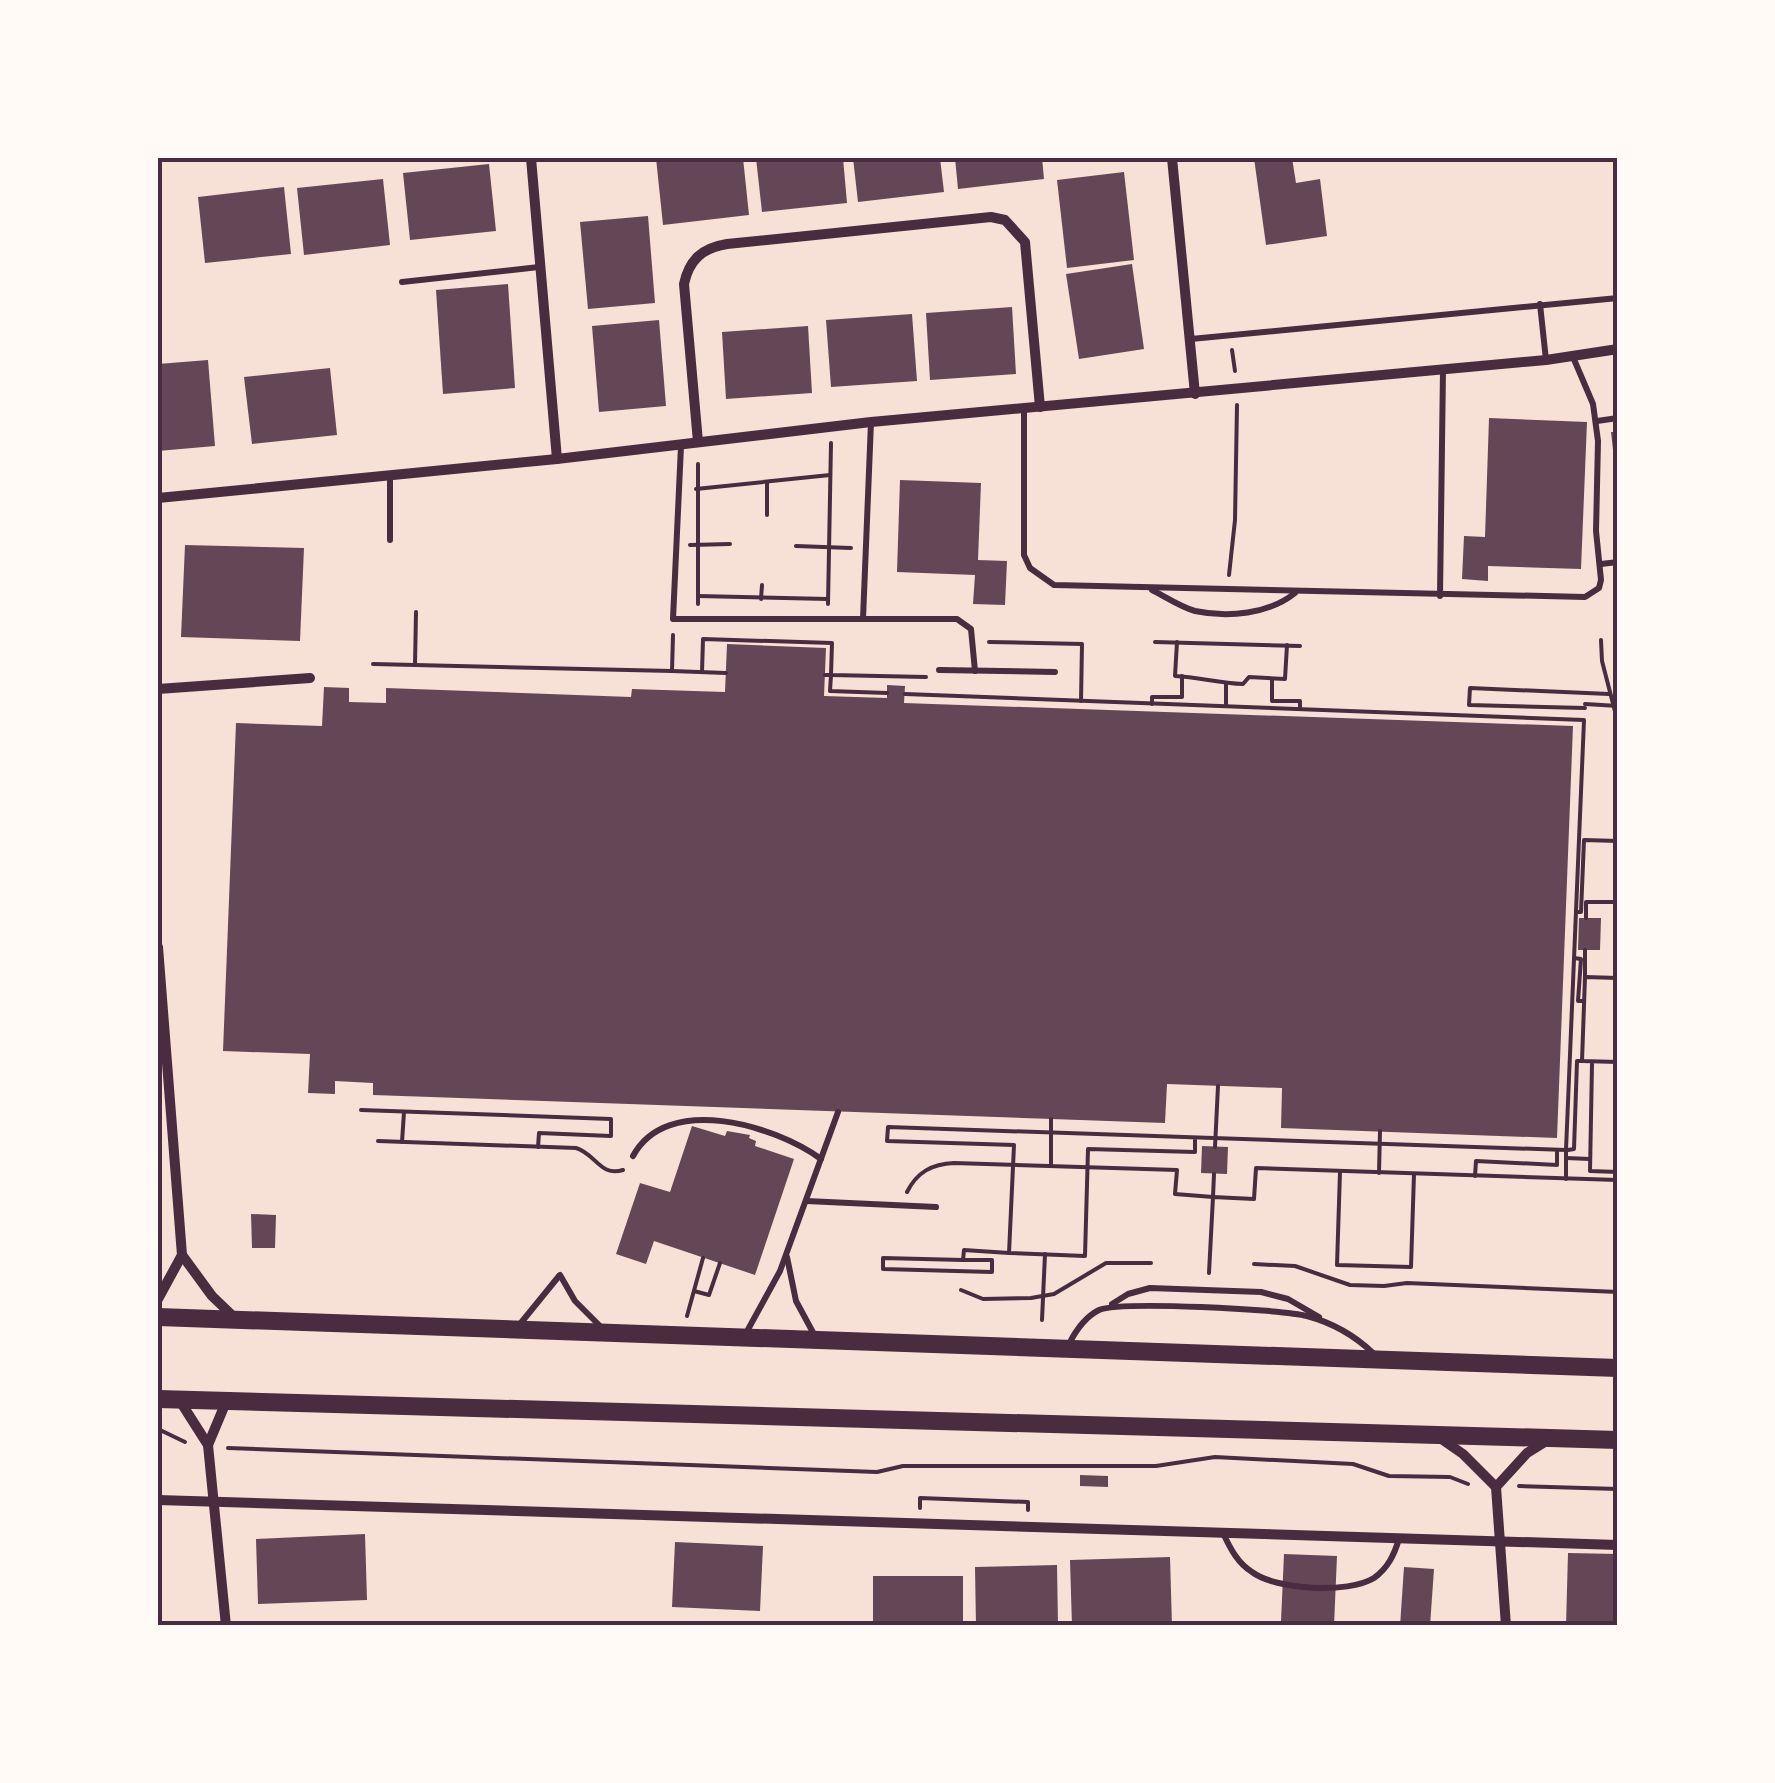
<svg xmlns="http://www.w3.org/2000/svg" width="1775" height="1783" viewBox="0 0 1775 1783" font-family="'Zilla Slab',serif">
<rect width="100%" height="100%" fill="#f7e1d7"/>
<g fill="#644757">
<polygon points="656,158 743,158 749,215 663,225"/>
<polygon points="756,158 843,158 847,203 762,212"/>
<polygon points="853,158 940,158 944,192 858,202"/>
<polygon points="955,158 1042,158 1044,179 958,189"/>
<polygon points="1254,158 1292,158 1296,183 1320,179 1327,236 1266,245"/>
<polygon points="489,164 496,231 410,240 403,173"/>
<polygon points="1124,172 1134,260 1067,268 1057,180"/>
<polygon points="383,179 390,245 304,255 297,188"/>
<polygon points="284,187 291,254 205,263 198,197"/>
<polygon points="648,216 655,303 588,309 580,222"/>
<polygon points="1132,264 1144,349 1079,359 1066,274"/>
<polygon points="508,284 515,388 443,394 436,290"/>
<polygon points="1012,307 1016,374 930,380 926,313"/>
<polygon points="912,314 917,381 831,387 826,320"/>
<polygon points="659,320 666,406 599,412 592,326"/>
<polygon points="808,326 812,393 726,399 722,332"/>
<polygon points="208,360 215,446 158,451 158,364"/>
<polygon points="330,368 337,435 252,444 244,377"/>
<polygon points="1489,418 1587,422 1581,569 1488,566 1488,581 1462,579 1464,536 1485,537"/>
<polygon points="1611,432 1618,432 1618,468 1615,468"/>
<polygon points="900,480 981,483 978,560 1007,561 1005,605 973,604 975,575 897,572"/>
<polygon points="185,545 304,548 300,641 181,637"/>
<polygon points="727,644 826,648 824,696 887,698 887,685 905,686 904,703 1573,726 1557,1138 1281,1128 1282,1088 1167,1084 1165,1123 373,1095 373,1083 335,1081 335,1094 308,1093 310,1054 223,1051 236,723 322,726 324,687 349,688 349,702 386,703 386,688 631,697 632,689 725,692"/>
<polygon points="1579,918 1601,918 1600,950 1578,950"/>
<polygon points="692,1126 725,1136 727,1131 750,1135 749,1138 756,1141 755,1146 794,1159 755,1275 654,1241 646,1264 616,1254 640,1183 670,1192"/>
<polygon points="1202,1146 1228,1147 1227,1174 1201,1173"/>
<polygon points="251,1214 276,1215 275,1248 252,1248"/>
<polygon points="1080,1475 1108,1476 1108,1487 1080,1486"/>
<polygon points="365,1534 367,1600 258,1604 256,1539"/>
<polygon points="675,1542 763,1546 760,1611 672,1607"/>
<polygon points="1568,1553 1618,1554 1618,1626 1566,1626"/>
<polygon points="1284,1554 1337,1556 1334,1626 1273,1626 1273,1622 1281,1621"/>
<polygon points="1170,1557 1172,1626 1072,1626 1070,1560"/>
<polygon points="1057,1565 1058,1626 976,1626 975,1567"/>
<polygon points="1404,1567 1434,1569 1430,1626 1400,1626"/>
<rect x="873" y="1576" width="90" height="50"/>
</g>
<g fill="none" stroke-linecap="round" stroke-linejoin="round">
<g stroke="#4a2c40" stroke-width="4">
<polyline points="1232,350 1235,371"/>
<polyline points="698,464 698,604"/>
<polyline points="767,482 767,515"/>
<polyline points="696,489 830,475"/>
<polyline points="690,545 730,544"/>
<polyline points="796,546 851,548"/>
<polyline points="1229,575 1235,520 1237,405"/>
<polyline points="698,596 828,599"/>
<polyline points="761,599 762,585"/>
<polyline points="828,604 831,443"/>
<polyline points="1601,640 1602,661 1618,723"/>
<polyline points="989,642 1082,644 1081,701"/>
<polyline points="1155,642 1300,646"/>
<path d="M 1177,642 L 1175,676 C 1199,677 1218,683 1243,684 L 1249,677 L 1285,679 L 1287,645"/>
<polyline points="373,664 672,671 673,635"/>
<polyline points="415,665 416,612"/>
<polyline points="672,671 726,673"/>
<polyline points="702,672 703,639 832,643 831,675 926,677"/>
<polyline points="825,675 831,675 830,691 887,693"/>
<polyline points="1272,679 1272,701 1300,701 1300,709"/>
<polyline points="1226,683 1226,706"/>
<polyline points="905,694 1584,720 1566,1150"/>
<polyline points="1152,704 1152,697 1182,697 1182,676"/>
<polyline points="1585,704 1618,706"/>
<polyline points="1585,708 1469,705 1470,688 1609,694"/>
<polyline points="1577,912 1581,912 1584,840 1618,841"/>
<polyline points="1586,918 1586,902 1618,902"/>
<polyline points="1574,958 1581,959 1578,1001 1584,1001"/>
<polyline points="1585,977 1585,950"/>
<polyline points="1618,978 1585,977 1582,1061 1618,1062"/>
<polyline points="1592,1064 1590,1171 1618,1172"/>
<polyline points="361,1110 611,1119 611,1136 539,1133 538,1147"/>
<polyline points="1195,1138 1195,1152 1088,1149 1085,1256 1009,1253 1014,1145 887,1141 888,1127 1566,1150 1566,1179"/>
<path d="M 378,1141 L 576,1148 C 596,1154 600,1177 623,1170"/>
<polyline points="402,1142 404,1112"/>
<polyline points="1215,1147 1218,1086"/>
<polyline points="1568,1150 1574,1149 1577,1061 1582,1061"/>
<polyline points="1566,1158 1590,1159"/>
<polyline points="1051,1166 1051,1119"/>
<polyline points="1340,1172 1337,1265 1411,1267 1414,1174"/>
<polyline points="1379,1173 1380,1131"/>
<polyline points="1475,1176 1476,1161 1557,1165 1557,1151"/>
<path d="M 907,1192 C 917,1172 932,1164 954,1163 L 1177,1170 L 1175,1194 L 1213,1197 L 1214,1174"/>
<polyline points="963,1260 992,1260 992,1272 883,1269 883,1258 963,1260 964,1250 1009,1253"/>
<polyline points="1254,1264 1295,1266 1350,1285 1384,1286 1407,1283 1618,1292"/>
<polyline points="1209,1273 1213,1197 1254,1199 1256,1168 1618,1180"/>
<polyline points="961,1290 983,1299 1031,1298 1054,1294 1106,1263 1151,1263"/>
<polyline points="694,1291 709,1295 720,1263"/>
<polyline points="687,1316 703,1258"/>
<polyline points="1042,1320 1045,1254"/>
<polyline points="158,1429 185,1442"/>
<polyline points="228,1448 877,1472 903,1466 1156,1466 1215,1457 1353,1464 1389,1476 1450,1477 1468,1484"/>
<polyline points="1519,1486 1618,1489"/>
<polyline points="920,1508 920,1498 1028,1502 1028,1510"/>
</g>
<g stroke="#4a2c40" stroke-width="6">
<polyline points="402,282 539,267"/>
<polyline points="1540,304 1546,360"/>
<polyline points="1191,339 1618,298"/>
<polyline points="1024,409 1024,555 1030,568 1054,585 1585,597 1599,588 1601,580 1596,531 1598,441 1593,404 1573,357"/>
<polyline points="1597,421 1618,418"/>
<polyline points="681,446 673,619 957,619 971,629 975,671"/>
<polyline points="390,476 390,540"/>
<polyline points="1601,564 1618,562"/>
<path d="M 1152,590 C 1166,597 1180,607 1195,611 C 1228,618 1269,614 1295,593"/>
<polyline points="1440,596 1443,369"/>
<polyline points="863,619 871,422"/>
<polyline points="939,670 1055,672"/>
<path d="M 633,1156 C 667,1093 774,1125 821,1159"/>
<polyline points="806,1201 936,1207"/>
<polyline points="787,1257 796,1301 816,1338"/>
<polyline points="560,1275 575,1301 602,1328"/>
<polyline points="1112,1304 1128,1294 1150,1288 1261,1292 1288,1299 1319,1317"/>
<polyline points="520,1324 559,1276"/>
<polyline points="745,1335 780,1271 838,1112"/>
<path d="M 1069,1344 C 1076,1330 1085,1317 1099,1310 C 1120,1301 1281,1309 1307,1316 C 1333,1323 1354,1335 1373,1353"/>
<path d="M 1224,1535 C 1231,1550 1238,1563 1252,1572 C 1276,1590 1348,1594 1374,1578 C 1388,1568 1394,1555 1399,1539"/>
</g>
<g stroke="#4a2c40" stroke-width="10">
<polyline points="531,158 557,459"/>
<polyline points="1172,158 1195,394"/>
<path d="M 698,442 L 684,284 C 689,260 702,248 727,244 L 991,217 L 1005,220 L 1025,242 L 1040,407"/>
<polyline points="158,498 557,459 871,422 1546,360 1618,349"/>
<polyline points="158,689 310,678"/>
<polyline points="158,947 182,1255 158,1299"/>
<polyline points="182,1255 212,1296 236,1319"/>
<polyline points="180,1401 208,1445 226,1626"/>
<polyline points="1440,1438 1463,1454 1496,1487"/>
<polyline points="208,1445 226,1402"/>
<polyline points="158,1500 1618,1545"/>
<polyline points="1506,1626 1496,1487 1527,1453 1548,1440"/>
</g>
<g stroke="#4a2c40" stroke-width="18">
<polyline points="158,1317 1618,1368"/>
<polyline points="158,1399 1618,1440"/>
</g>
</g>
<rect width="1775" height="1783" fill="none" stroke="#fffaf5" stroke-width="320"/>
<rect x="160" y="160" width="1455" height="1463" fill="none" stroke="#4a2c40" stroke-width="4"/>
</svg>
